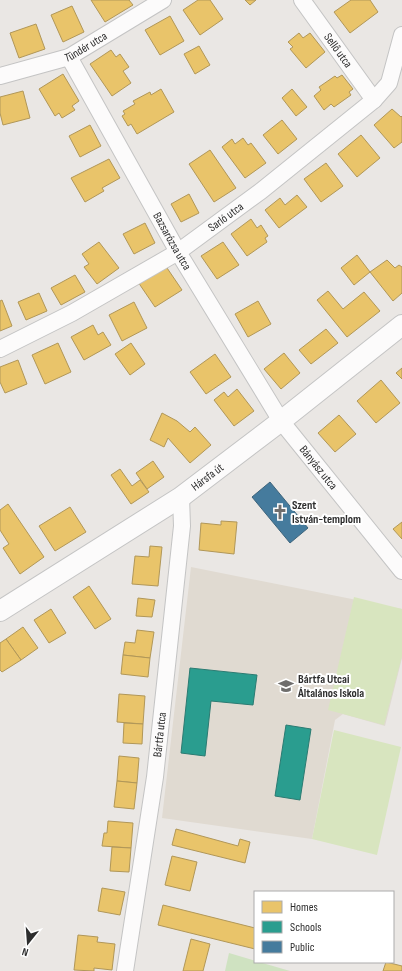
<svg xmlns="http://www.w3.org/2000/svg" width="402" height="971" viewBox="0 0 402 971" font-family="'Sofia Sans Condensed',sans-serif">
<rect width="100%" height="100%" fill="#eae7e4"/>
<polygon fill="#e0dad1" points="191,567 402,609 402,658 385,726 343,714 335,720 312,839 162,818"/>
<polygon fill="#cfe2c1" points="229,953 290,971 225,971"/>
<g fill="#d8e5bf">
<polygon points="354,597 402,609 402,656 384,725 328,710"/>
<polygon points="334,730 401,747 377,855 312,839"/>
</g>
<g fill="#e9c46a" stroke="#b19758">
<polygon points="91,0 129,0 133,5 105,22"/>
<polygon points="198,0 210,0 223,19 200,35 183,10"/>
<polygon points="245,0 256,0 250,5"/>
<polygon points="351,0 370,0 378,12 350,33 334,12"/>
<polygon points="72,6 84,32 63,42 51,15"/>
<polygon points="170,16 184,41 160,55 145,30"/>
<polygon points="36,24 45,49 19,58 10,33"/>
<polygon points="299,33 303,38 310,33 325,52 306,68 290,49 293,47 288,42"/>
<polygon points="199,46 210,65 195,74 184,54"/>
<polygon points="111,50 116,57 120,54 129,67 123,71 131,83 112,96 90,64"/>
<polygon points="63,74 79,101 72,106 75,110 62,118 59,113 55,116 39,89"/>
<polygon points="342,75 353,89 349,92 351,95 334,107 331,104 324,110 314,96 321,90 319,87 335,76 337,78"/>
<polygon points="161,89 174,112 137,134 131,124 128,126 122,116 125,114 123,111 135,104 133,101 150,92 151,95"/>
<polygon points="292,89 307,107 296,116 282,98"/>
<polygon points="23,91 30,118 3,125 0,113 0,97"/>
<polygon points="392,109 401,117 402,116 402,142 394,148 374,125"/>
<polygon points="282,120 297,139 278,154 263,135"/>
<polygon points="90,125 101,146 80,157 69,136"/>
<polygon points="361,135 380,158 357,177 338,154"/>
<polygon points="243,138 248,145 251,143 266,163 245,178 222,147 232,139 235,144"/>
<polygon points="210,150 236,188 214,202 189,164"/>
<polygon points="109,159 120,178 102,188 104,191 85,202 71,178"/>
<polygon points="326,163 343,186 321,202 304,179"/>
<polygon points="189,194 199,213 181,222 171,204"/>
<polygon points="297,195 307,207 279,228 265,210 280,198 285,205"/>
<polygon points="251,219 257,228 261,225 268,236 265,238 267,242 247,256 231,234"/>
<polygon points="145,223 155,243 134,254 123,234"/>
<polygon points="99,242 119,268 97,284 84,267 89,264 82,254"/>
<polygon points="223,242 239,265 217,279 201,256"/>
<polygon points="357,255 370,272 354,285 341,268"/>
<polygon points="387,260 395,268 399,265 402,267 402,293 393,301 370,272"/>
<polygon points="165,265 182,290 155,307 138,282"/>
<polygon points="75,275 85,292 61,305 51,288"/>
<polygon points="328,291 343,309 364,292 380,311 347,337 317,300"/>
<polygon points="39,293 47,311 26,320 18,302"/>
<polygon points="2,300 12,326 0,331 0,301"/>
<polygon points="258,301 271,324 248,337 235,314"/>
<polygon points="134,302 147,328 122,341 109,315"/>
<polygon points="93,325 98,335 103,332 111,345 84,360 71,337"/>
<polygon points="326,329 338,343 311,364 299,350"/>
<polygon points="58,343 71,372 45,384 32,355"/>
<polygon points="131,343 145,364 130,375 115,354"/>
<polygon points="284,353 300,373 281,389 264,369"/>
<polygon points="215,354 231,377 206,394 190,372"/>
<polygon points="18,360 27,384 5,393 0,382 0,367"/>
<polygon points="402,368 402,379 396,373"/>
<polygon points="381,380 400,403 376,423 357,401"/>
<polygon points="237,389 254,411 234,426 214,400 224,392 228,397"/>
<polygon points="162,413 177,421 190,432 195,427 211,445 190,463 168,438 164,447 150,440"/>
<polygon points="339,415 356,434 335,452 318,433"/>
<polygon points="153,461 164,477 147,489 136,473"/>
<polygon points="120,469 132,486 140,480 149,492 131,504 111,475"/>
<polygon points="8,504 44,557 20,574 3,548 9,544 0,530 0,510"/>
<polygon points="70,507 86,532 55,551 39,526"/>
<polygon points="221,521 237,522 234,554 199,550 201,523 221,525"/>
<polygon points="402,522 402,539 393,529"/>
<polygon points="150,546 162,547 158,586 132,584 135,556 149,557"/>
<polygon points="89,586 111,619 95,629 73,597"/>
<polygon points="138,598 155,600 152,617 136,616"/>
<polygon points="51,609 66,633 49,643 34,620"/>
<polygon points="23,627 38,648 21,660 6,639"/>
<polygon points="137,630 154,632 150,658 123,655 125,642 135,643"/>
<polygon points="6,639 21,660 2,672 0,670 0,643"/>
<polygon points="123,655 150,658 148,677 121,674"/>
<polygon points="119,694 145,696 143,724 117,722"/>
<polygon points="124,723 143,724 142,744 123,743"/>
<polygon points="119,756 139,758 137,783 117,781"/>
<polygon points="117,781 137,783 134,809 114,807"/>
<polygon points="108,821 133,823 131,848 102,846 104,833 107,833"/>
<polygon points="176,829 238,846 240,839 250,842 245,863 172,845"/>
<polygon points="112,847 131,848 129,872 110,871"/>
<polygon points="172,856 197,862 190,891 165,885"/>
<polygon points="102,888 125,892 120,915 98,911"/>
<polygon points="163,905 255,928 255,949 158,925"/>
<polygon points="78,935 98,937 97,942 115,944 112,970 94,968 94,971 74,970"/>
<polygon points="191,939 210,944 203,971 183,971"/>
<polygon points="386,962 402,966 402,971 383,971"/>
</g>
<g fill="#2a9d8f" stroke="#2b7b72">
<polygon points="190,668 257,675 253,705 211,701 205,756 181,753"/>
<polygon points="286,725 311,729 300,800 275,796"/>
</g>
<polygon fill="#457b9d" stroke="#3e647b" points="270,482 308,528 290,543 252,497"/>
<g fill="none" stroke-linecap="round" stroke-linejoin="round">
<g stroke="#c4c4c4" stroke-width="18">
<g id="minor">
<path id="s1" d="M 302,0 L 374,100"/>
<path id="s2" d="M 69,57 L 178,252 L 281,421 L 402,571"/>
<path id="s3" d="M 0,76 L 69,57 L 163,0"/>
<path id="s4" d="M 0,349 L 72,313 L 178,252 L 261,191 L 374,100 L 389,83 L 402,35"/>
<path id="s5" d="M 125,971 L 155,777 L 182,526 L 181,497"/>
</g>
</g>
<g stroke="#c4c4c4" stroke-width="22">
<g id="tertiary">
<path id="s6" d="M 0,611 L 181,497 L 281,421 L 402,325"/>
</g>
</g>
<use href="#minor" stroke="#fcfbfb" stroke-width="16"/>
<use href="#tertiary" stroke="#fcfbfb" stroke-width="20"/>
</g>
<defs>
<g id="church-bare" transform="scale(1.2)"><path d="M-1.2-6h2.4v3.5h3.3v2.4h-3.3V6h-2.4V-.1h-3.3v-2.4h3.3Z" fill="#6f6e6d" stroke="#fff" stroke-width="2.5" paint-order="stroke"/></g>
<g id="school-bare" transform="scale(1.2)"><path d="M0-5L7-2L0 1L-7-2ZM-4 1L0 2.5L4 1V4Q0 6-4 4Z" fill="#6f6e6d" stroke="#fff" stroke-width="2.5" paint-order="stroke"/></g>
</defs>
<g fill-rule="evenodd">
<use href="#church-bare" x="280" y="512"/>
<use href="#school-bare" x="286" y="686"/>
</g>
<g text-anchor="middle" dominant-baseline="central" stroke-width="4" stroke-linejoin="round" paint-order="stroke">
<g font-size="12" fill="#2d2d2d" stroke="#fff">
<text stroke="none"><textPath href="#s3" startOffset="91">Tündér utca</textPath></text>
<text stroke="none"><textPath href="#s1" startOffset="62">Sellő utca</textPath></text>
<text stroke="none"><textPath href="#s4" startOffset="262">Sarló utca</textPath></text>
<text stroke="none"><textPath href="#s2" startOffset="211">Bazsarózsa utca</textPath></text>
<text stroke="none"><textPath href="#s2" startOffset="481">Bányász utca</textPath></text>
<text stroke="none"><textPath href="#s6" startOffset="247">Hársfa út</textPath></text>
<text stroke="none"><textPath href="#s5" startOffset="239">Bártfa utca</textPath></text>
</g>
<g font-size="12" font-weight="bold" fill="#2d2d2d" stroke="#fff" text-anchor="start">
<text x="292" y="505">Szent<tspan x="292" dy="14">István-templom</tspan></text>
<text x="298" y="679">Bártfa Utcai<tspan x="298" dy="14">Általános Iskola</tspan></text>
</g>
</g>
<rect x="254" y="891" width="140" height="72" fill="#ffffff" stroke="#ababab"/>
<rect x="262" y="901" width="20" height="12" fill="#e9c46a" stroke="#ababab"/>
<text x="290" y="911" font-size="12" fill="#2d2d2d">Homes</text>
<rect x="262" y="921" width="20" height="12" fill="#2a9d8f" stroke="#ababab"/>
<text x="290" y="931" font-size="12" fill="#2d2d2d">Schools</text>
<rect x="262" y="941" width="20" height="12" fill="#457b9d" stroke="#ababab"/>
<text x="290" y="951" font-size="12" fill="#2d2d2d">Public</text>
<g transform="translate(28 943) rotate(197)" stroke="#ffffff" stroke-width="3" paint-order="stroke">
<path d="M0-3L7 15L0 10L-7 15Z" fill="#2d2d2d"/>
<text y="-6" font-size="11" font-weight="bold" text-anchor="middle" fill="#2d2d2d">N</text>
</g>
</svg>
